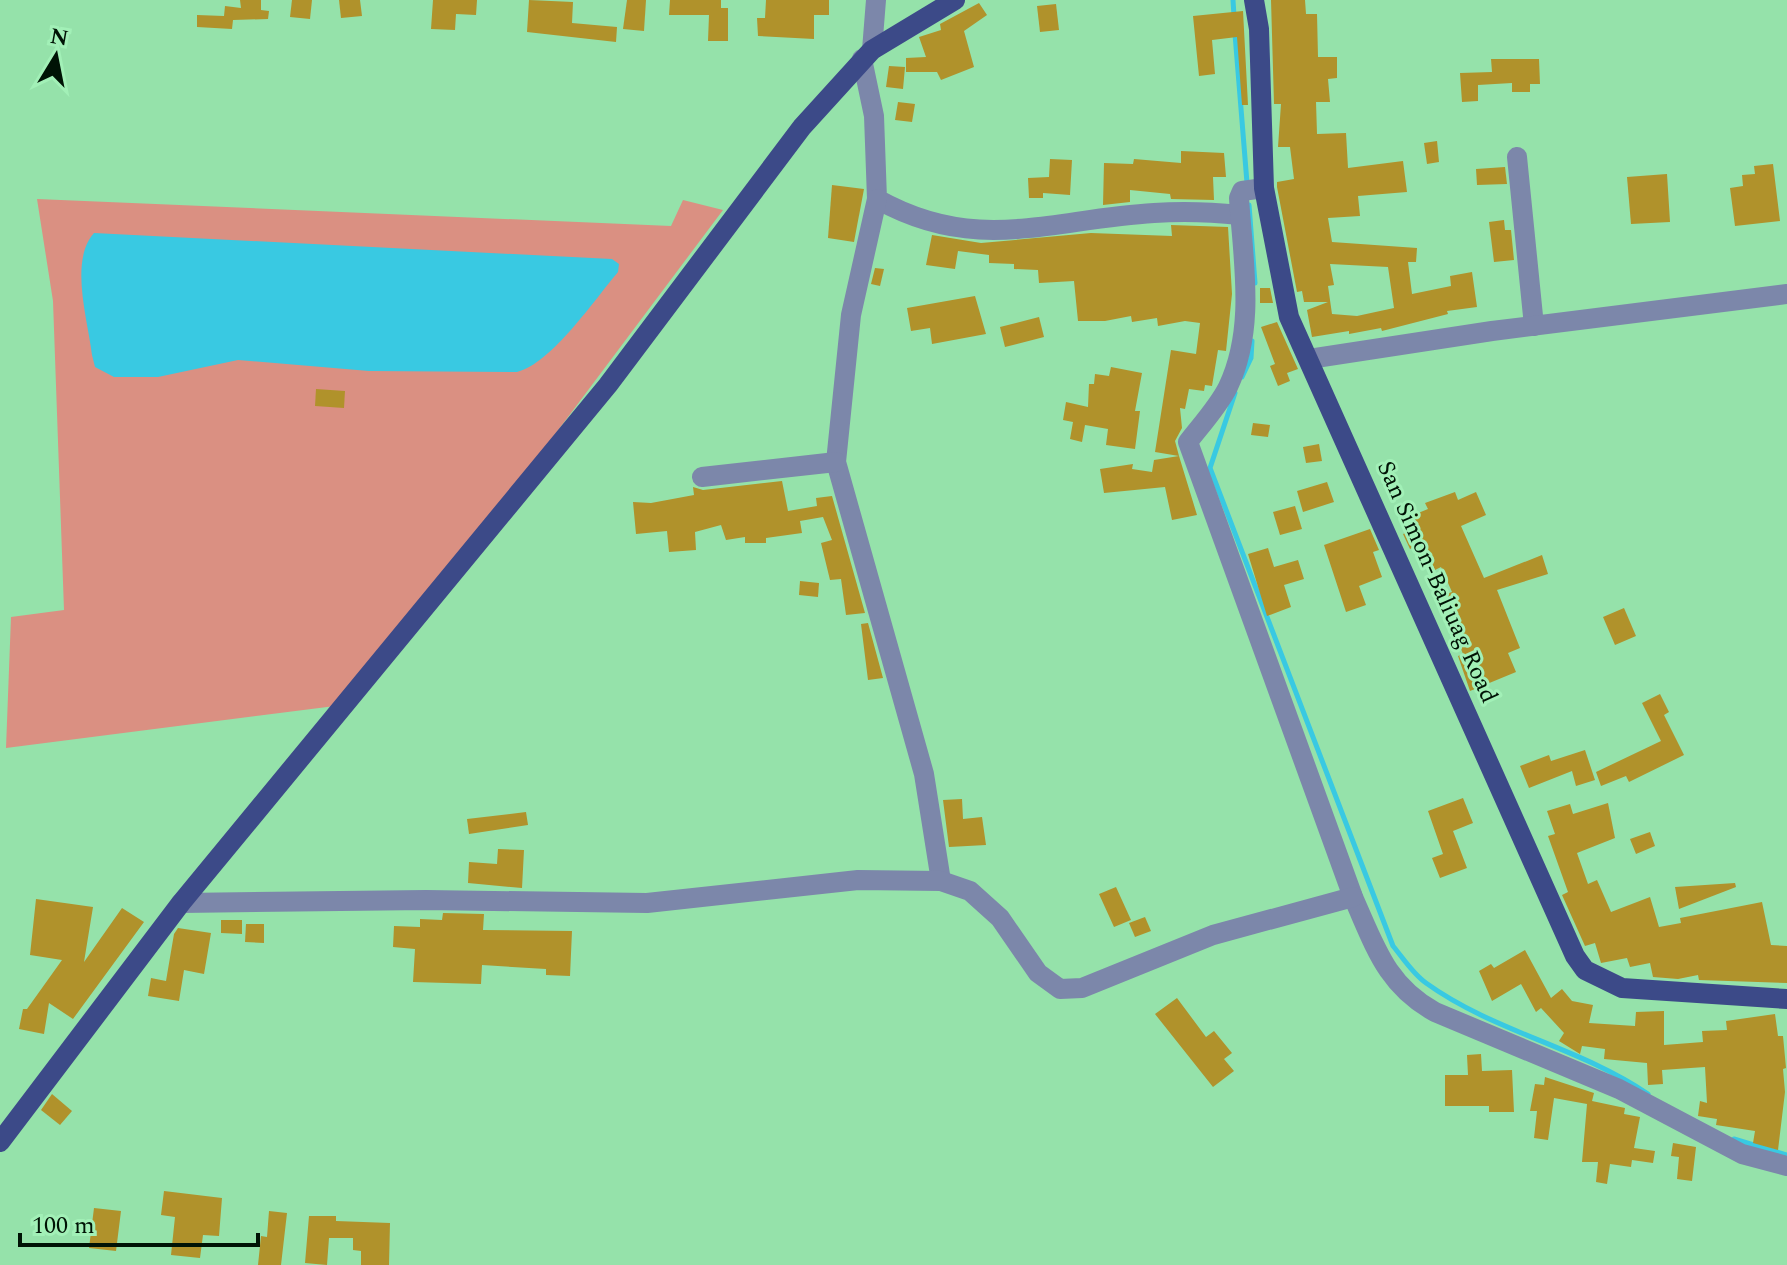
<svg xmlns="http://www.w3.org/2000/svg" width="1787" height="1265" viewBox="0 0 1787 1265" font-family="Spectral,serif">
<rect width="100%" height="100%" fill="#95e2aa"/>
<polygon fill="#da9082" points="37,199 671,226 683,200 723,210 532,465 335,706 6,748 11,617 64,610 53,301"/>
<path fill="#39c9e2" d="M 94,233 L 612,259 L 619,264 L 618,272 C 595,299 551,364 517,372 L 369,371 L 238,360 L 158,377 L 114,377 L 95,367 L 92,355 C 88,320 69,261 94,233 Z"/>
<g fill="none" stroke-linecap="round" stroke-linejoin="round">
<g stroke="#39c9e2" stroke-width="5">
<polyline points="1233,0 1234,16"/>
<polyline points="1235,34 1247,183"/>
<polyline points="1249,205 1255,283"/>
<polyline points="1242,377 1251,358 1252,341"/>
<path d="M 1235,393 L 1210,468 L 1393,946 C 1403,958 1413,974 1426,983 C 1494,1032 1579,1047 1648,1094"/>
<polyline points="1734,1139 1787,1155"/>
</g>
</g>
<g fill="#b0922b" fill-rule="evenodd">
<polygon points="240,0 261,0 261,10 269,11 268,19 233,20 232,29 197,27 197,15 224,16 225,6 241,8"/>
<polygon points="292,0 312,0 310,19 290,17"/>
<polygon points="339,0 360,0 362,16 341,18"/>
<polygon points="433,0 477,0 476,15 456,14 455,30 431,29"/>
<polygon points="529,0 573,2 572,23 617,27 616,42 527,32"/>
<polygon points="627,0 646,0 644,31 623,29"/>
<polygon points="670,0 721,0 721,8 728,8 728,41 708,41 709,15 669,15"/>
<polygon points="766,0 829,0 829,15 814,15 814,39 758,36 757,18 765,18"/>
<path d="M 1271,0 L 1305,0 L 1306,14 L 1317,14 L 1318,57 L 1337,57 L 1337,78 L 1328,79 L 1330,102 L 1316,102 L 1317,134 L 1346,133 L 1348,168 L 1403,161 L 1407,192 L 1358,196 L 1360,216 L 1328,218 L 1332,242 L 1417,248 L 1416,262 L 1408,262 L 1412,294 L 1451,286 L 1450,276 L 1472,272 L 1477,307 L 1447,311 L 1448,314 L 1382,331 L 1381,328 L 1349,334 L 1349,331 L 1312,337 L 1307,310 L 1328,302 L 1304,302 L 1302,291 L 1297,292 L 1277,187 L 1277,182 L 1294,179 L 1290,147 L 1278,147 L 1281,104 L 1274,104 ZM 1330,264 L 1388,267 L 1394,308 L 1357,316 L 1332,314 L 1328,286 L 1334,285 Z"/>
<polygon points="979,3 987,15 964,31 974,67 941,80 937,72 906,72 906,58 926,57 919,37 941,30 940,24"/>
<polygon points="1056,4 1059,30 1040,32 1037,6"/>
<polygon points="1243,11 1248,105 1242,105 1237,37 1212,40 1215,74 1199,76 1193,16"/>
<polygon points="1491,59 1539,59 1540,84 1530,84 1530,92 1512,92 1512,83 1478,85 1478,101 1462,102 1460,73 1492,72"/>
<polygon points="889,66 905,67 903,89 886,87"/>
<polygon points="898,102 915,104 912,122 895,120"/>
<polygon points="1437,141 1439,162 1427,164 1424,143"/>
<polygon points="1181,151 1224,153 1226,177 1213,177 1214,200 1171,199 1170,194 1130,190 1130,202 1103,205 1104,163 1133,164 1134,159 1181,163"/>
<polygon points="1050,159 1072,160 1070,195 1043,193 1043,198 1029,198 1028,178 1049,177"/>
<polygon points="1773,164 1780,221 1735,226 1730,188 1743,186 1742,175 1755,174 1754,166"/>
<polygon points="1505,167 1507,184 1477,185 1476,169"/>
<polygon points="1667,174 1670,222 1631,224 1627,177"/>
<polygon points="832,185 864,189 854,242 828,238"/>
<polygon points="1504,220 1505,230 1511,230 1514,260 1494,262 1489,222"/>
<polygon points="1171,225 1228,227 1232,294 1226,351 1218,350 1212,386 1205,385 1204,391 1189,389 1185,409 1180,408 1182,428 1175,441 1179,456 1155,452 1171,350 1196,354 1200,323 1185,321 1158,326 1157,318 1132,322 1131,316 1105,321 1078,321 1074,281 1039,283 1038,270 1014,269 1014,264 989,263 989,255 958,251 955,269 926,265 932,235 981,243 1091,233 1172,236"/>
<polygon points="875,268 884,269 880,286 871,284"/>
<polygon points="1260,288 1270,288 1273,303 1260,303"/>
<polygon points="975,296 986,334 932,344 930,328 911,331 907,308"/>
<polygon points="1039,317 1044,337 1005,347 1000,327"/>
<polygon points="1277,322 1298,369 1287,373 1290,381 1278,386 1270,366 1275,364 1261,327"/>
<polygon points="1111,367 1142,373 1135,411 1140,411 1135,449 1106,445 1108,429 1085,425 1082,442 1070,439 1073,422 1063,420 1066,402 1088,407 1089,384 1094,384 1095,374 1109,376"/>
<polygon points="316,389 345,391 344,408 315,406"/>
<polygon points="1253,423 1270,425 1268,437 1251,435"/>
<polygon points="1319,444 1322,461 1306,463 1303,447"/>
<polygon points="1179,456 1197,515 1172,520 1165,487 1104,493 1100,469 1133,464 1132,469 1152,472 1154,460"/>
<polygon points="782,481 788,511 817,506 816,498 832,496 865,613 846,615 841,579 830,580 821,543 832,540 823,517 800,521 802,533 766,538 766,543 745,543 745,537 726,540 721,525 695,532 696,550 669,552 667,531 636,534 633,502 651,503 694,495 693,487 703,490"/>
<polygon points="1327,482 1334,502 1303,512 1297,491"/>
<polygon points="1455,492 1458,500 1476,492 1486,515 1461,526 1484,578 1542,555 1548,574 1497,590 1520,648 1508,653 1516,672 1470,691 1458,656 1463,654 1441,596 1452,592 1441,567 1435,570 1423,543 1410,549 1403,534 1416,528 1411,516 1428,509 1425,503"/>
<polygon points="1295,506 1302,529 1280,535 1273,512"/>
<polygon points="1370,529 1379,550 1373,552 1382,577 1359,586 1366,605 1346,612 1324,545"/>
<polygon points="1268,548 1274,567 1298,560 1304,579 1284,585 1291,607 1267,616 1248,554"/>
<polygon points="800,581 819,583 818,597 799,595"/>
<polygon points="1624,608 1636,636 1615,645 1603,617"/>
<polygon points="868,623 883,678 868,680 861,624"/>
<polygon points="1660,694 1669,712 1664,715 1684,755 1629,782 1626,776 1601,786 1596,772 1661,741 1642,703"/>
<polygon points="1585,750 1595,780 1576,786 1572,771 1529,788 1520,766 1549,755 1551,761"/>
<polygon points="1463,798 1473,823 1453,831 1467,868 1440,878 1432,858 1443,854 1428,811"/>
<polygon points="962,799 963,819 982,817 986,845 949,847 943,800"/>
<polygon points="1608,803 1615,838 1577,853 1588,884 1597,880 1611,912 1650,897 1659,927 1681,923 1680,918 1762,902 1771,945 1787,946 1787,983 1699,980 1698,975 1678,979 1653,977 1650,963 1630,967 1627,958 1601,963 1595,943 1585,946 1562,895 1568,892 1548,836 1555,834 1547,811 1570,804 1573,814"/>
<polygon points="526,812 528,825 469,834 467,819"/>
<polygon points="1650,832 1655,846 1636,854 1630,839"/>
<polygon points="498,849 524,850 522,888 468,883 469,862 497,864"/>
<polygon points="1735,883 1736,887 1679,909 1675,887"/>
<polygon points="1116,887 1131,920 1114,927 1099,894"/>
<polygon points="36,899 93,907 84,962 122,908 144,922 73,1019 49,1003 44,1034 19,1029 23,1009 27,1009 62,960 30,955"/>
<polygon points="443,913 484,914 483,930 572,931 570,976 546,975 546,969 482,965 481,984 413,982 415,949 393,947 394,926 420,927 420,919 442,920"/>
<polygon points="1145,917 1151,931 1135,937 1129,923"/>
<polygon points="221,920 242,920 242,934 221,933"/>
<polygon points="246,924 264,924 264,943 245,942"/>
<polygon points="178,928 211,933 204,974 184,970 179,1001 148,996 151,978 166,981 174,934"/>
<polygon points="1525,950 1551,998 1562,989 1572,1001 1593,1005 1589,1023 1635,1026 1636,1012 1664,1011 1664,1045 1703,1042 1702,1031 1727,1030 1726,1021 1775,1014 1778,1036 1783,1036 1786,1068 1783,1069 1785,1092 1778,1150 1753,1143 1755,1131 1716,1125 1717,1119 1698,1116 1700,1101 1707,1103 1705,1067 1662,1070 1663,1084 1648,1085 1647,1063 1604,1059 1605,1049 1582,1046 1580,1054 1559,1041 1564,1033 1541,1008 1536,1012 1521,984 1492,1001 1479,971 1491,964 1494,968"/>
<polygon points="1177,998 1206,1037 1214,1031 1232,1053 1224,1059 1234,1071 1213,1087 1155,1014"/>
<polygon points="1481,1054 1482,1071 1512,1070 1514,1112 1489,1112 1489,1106 1445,1106 1445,1075 1468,1075 1467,1055"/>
<polygon points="1545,1077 1594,1093 1592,1101 1625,1108 1624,1114 1640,1117 1634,1148 1655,1151 1653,1163 1632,1160 1631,1167 1610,1164 1607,1184 1596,1182 1598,1162 1582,1162 1587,1104 1554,1098 1548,1140 1534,1138 1537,1111 1530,1111 1535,1084 1544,1085"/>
<polygon points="52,1094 72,1111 60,1125 41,1110"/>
<polygon points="1673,1143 1696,1147 1692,1181 1677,1179 1679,1157 1671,1156"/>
<polygon points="164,1191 222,1198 219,1236 203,1235 200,1258 171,1255 175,1217 161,1215"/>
<polygon points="94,1208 121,1211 116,1251 89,1248"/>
<polygon points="269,1211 287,1213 281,1265 258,1265 261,1236 267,1237"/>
<polygon points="309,1216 336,1216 336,1221 390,1223 389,1265 361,1265 361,1251 353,1250 353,1238 329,1238 327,1265 305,1263"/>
</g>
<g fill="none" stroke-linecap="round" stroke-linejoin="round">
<g stroke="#7c87aa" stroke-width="20">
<polyline points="872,50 876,0"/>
<path d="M 862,59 L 874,116 L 877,199 C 977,255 1050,219 1154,213 C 1183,211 1211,212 1240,215"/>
<polyline points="1517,157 1534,326"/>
<path d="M 1264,188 L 1242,191 L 1239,198 C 1243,261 1256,328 1228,387 C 1218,407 1201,425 1188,442 L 1353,897 C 1375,946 1386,985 1435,1012 L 1619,1089 L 1742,1154 L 1787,1166"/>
<polyline points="877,199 851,315 836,462 924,774 941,881"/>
<polyline points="1309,359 1492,331 1787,294"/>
<polyline points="702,477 836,462"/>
<polyline points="181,903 426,900 647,903 858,880 941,881 970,891 1000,918 1038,973 1060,989 1082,988 1213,935 1353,897"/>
</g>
<g stroke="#3c4a88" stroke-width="20">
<polyline points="1254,0 1259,29 1264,188 1289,317 1575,956 1585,970 1622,988 1787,999"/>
<polyline points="0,1142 181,903 608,385 802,127 872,50 955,0"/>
</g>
</g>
<g text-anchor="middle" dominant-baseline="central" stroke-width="6" stroke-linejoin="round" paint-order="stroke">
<g font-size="24" fill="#001305" stroke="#a2f0b7">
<text transform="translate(1437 582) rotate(66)">San Simon-Baliuag Road</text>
</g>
</g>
<g transform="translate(56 56) rotate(10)" stroke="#a2f0b7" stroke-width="6" paint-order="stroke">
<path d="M0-6L14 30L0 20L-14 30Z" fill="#001305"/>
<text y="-12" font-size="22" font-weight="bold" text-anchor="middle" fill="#001305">N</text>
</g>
<path d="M20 1233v12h238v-12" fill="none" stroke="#001305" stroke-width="4"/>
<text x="32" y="1233" font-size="24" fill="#001305" stroke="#a2f0b7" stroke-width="6" paint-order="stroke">100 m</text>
</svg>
